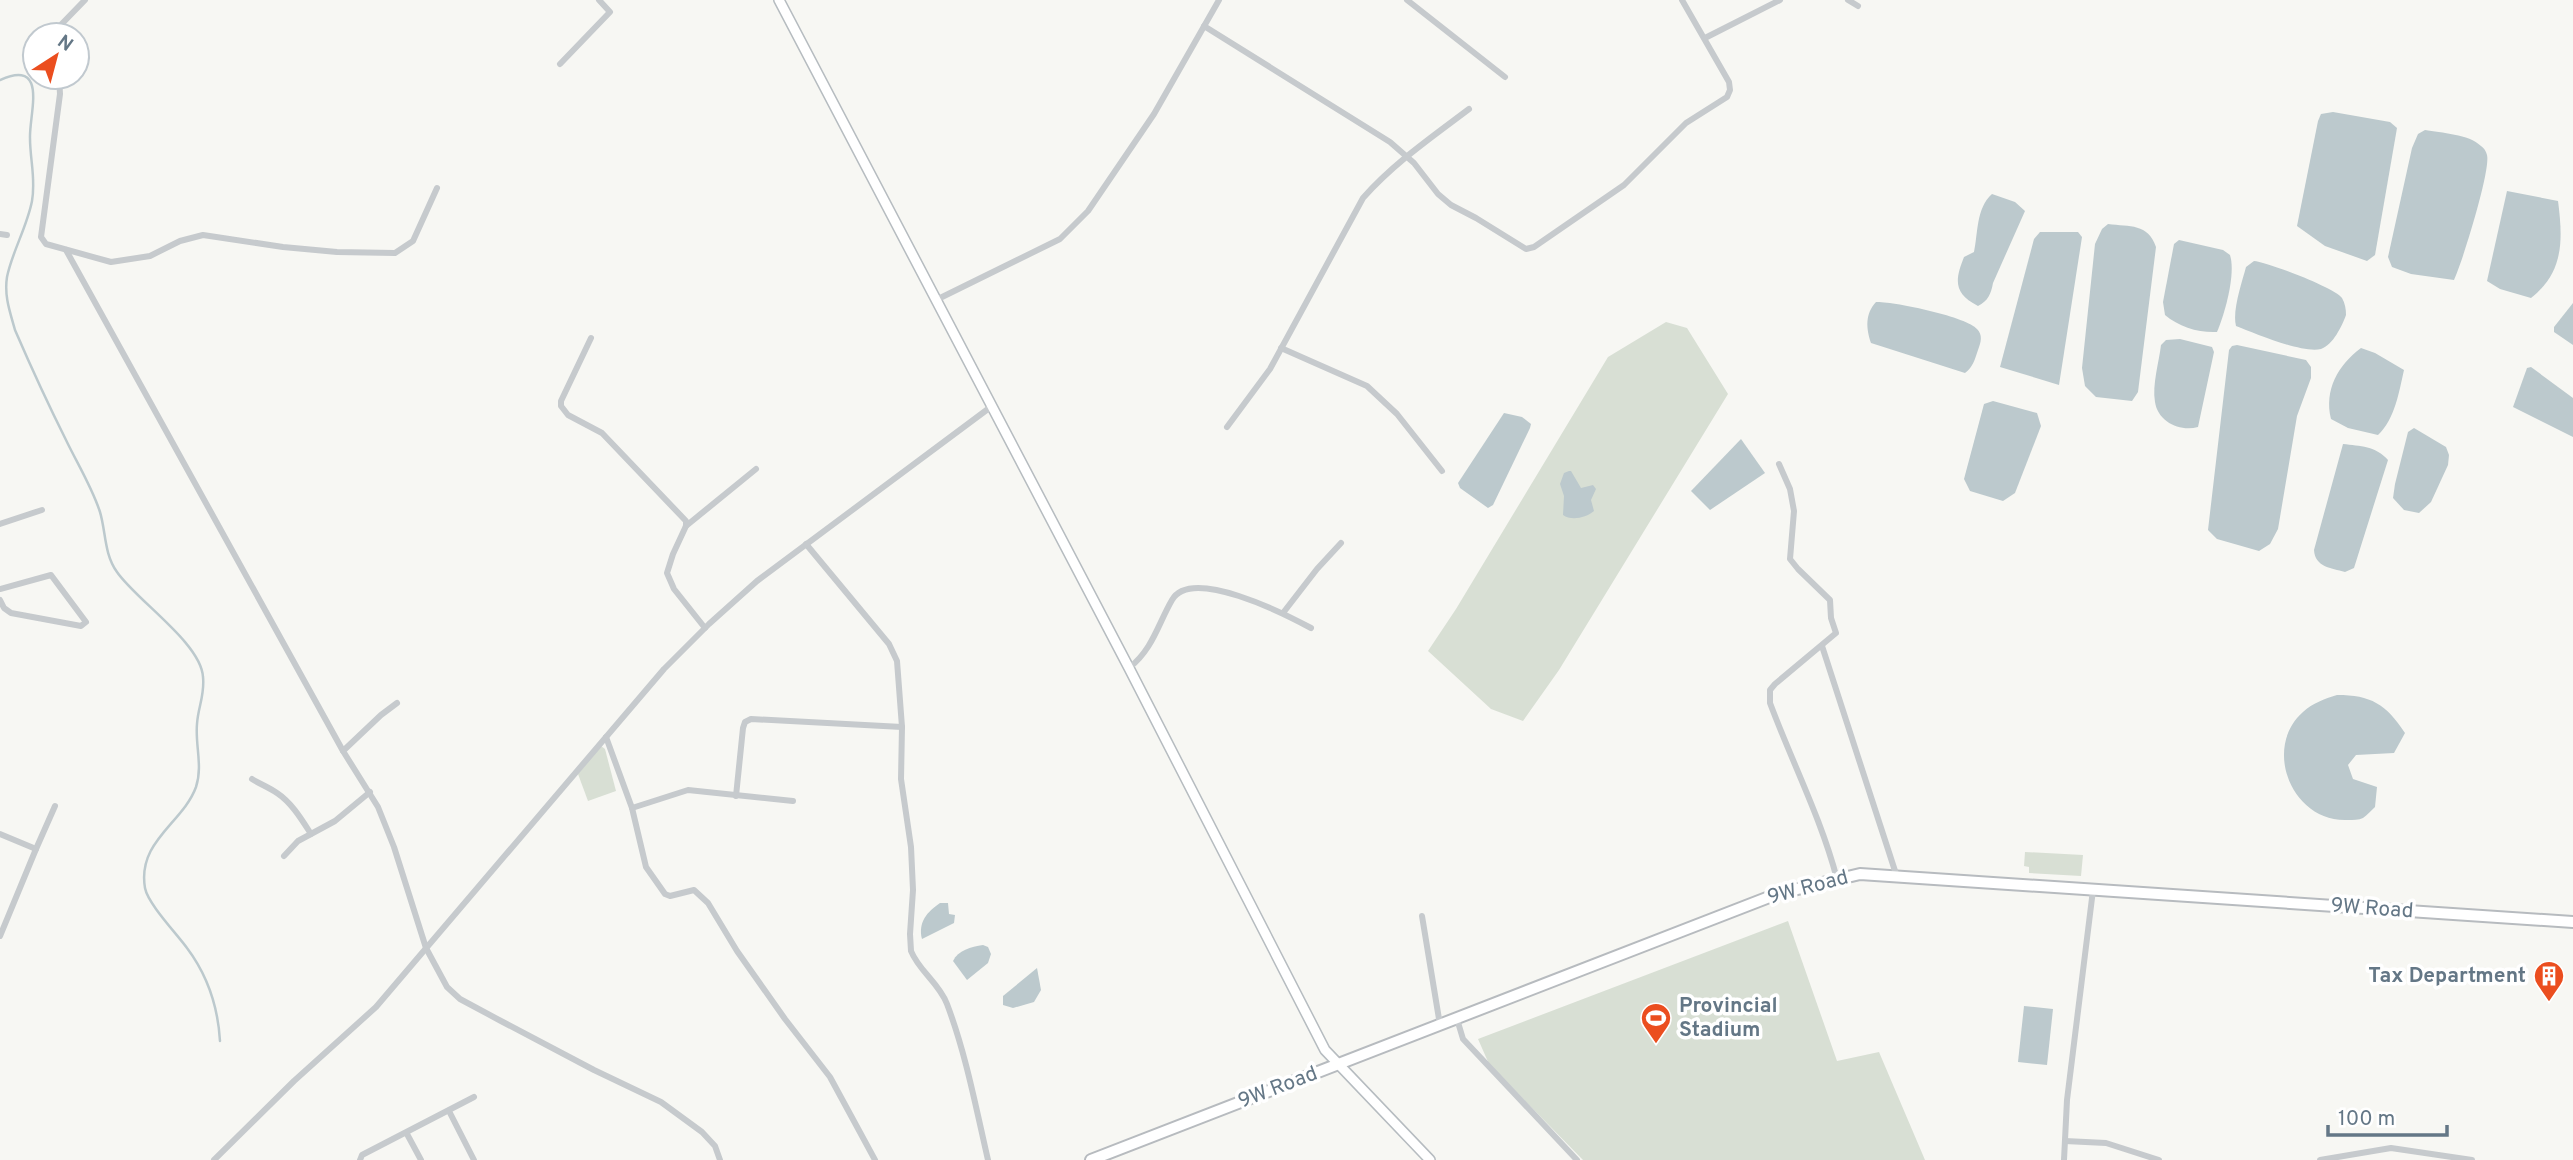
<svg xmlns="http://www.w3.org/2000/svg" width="2573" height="1160" viewBox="0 0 2573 1160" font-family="Overpass,sans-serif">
<rect width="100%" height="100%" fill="#f7f7f3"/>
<g fill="#d8dfd4">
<polygon points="1666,322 1687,328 1728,394 1559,670 1523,721 1491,709 1428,651 1456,609 1608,357"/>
<polygon points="601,746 605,749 616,791 588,801 578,774"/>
<polygon points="2025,852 2083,855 2081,876 2029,873 2029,867 2024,866"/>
<polygon points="1788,921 1837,1061 1879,1052 1925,1160 1583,1160 1489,1064 1478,1039"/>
</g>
<g fill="#bcc9cd">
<polygon points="2333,112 2390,122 2397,128 2375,255 2367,261 2325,246 2297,226 2318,121 2321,114"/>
<path d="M 2425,130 C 2441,133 2469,134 2481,146 C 2484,148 2486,151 2487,155 C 2491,170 2462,263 2454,280 L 2411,274 L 2392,267 L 2388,257 L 2412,148 L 2418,134 Z"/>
<path d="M 2507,191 L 2558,201 C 2563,240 2564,272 2531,298 L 2500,289 L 2487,281 Z"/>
<path d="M 1992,194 L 2015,202 L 2025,211 L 1993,283 C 1991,294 1988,301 1978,306 C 1953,293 1955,280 1964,257 L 1974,252 C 1978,234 1976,208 1992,194 Z"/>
<path d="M 2108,224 C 2130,227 2148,223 2156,247 L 2138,392 L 2132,401 L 2096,397 L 2085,386 L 2082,368 L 2095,244 L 2102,229 Z"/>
<polygon points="2040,232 2078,232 2082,237 2059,385 2000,367 2034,239"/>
<path d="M 2179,240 L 2223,250 L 2230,255 C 2236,274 2225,313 2217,332 C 2199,333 2179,327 2165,315 L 2163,302 L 2174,244 Z"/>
<path d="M 2254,261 C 2267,262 2335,288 2342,298 C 2345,303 2346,309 2346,315 C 2342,326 2333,345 2321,349 C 2303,354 2254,333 2236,326 C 2232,311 2242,282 2246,267 Z"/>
<path d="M 1876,302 C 1892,301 1968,317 1977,329 C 1983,335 1981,342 1978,350 C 1975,359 1973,367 1965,373 L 1871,343 C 1866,328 1865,314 1876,302 Z"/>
<polygon points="2573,303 2573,345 2554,332 2554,327"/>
<path d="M 2180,339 L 2212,347 L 2214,352 L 2198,427 C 2180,432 2158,422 2155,402 C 2152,385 2159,362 2161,345 L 2166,340 Z"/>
<polygon points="2237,345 2306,360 2311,367 2311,378 2297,416 2278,529 2270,544 2259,551 2217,539 2208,530 2229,350 2232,346"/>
<path d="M 2361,348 L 2375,353 L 2404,370 C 2399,392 2395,419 2378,435 L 2348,428 L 2331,419 C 2324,390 2338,365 2361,348 Z"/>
<polygon points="2531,367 2573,398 2573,437 2513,407 2527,368"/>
<polygon points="1993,401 2037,413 2041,426 2015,493 2003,501 1970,491 1964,479 1984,404"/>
<polygon points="1504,413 1522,417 1531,424 1530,428 1493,505 1488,508 1460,488 1458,483"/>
<polygon points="2414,428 2446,447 2449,455 2448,465 2431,502 2419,513 2404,510 2393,498 2395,484 2408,432"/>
<polygon points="1741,439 1765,473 1710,510 1691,491"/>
<path d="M 2343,444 C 2360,446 2376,446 2388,460 L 2354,568 L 2345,572 C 2331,568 2315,567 2314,550 Z"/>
<path d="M 1569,471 L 1571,471 L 1581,488 L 1593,485 L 1596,489 L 1591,500 L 1594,511 C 1586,518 1571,521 1563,515 L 1564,496 L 1560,484 L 1564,473 Z"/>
<path d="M 2337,695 C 2371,695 2386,704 2405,733 L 2394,753 L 2356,755 L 2348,765 L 2353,779 L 2377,787 L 2375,807 C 2372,810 2367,815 2363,818 C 2359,820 2353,820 2348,820 C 2292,823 2262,748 2303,712 C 2313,703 2324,699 2337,695 Z"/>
<path d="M 940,903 L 948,903 L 949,914 L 955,915 L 954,923 L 922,939 C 918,922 927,912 940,903 Z"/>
<path d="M 983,945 L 988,947 L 991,954 L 988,963 L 967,980 L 953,961 C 958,950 971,947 983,945 Z"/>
<polygon points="1037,968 1041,990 1034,1002 1013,1008 1003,1005 1003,996"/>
<polygon points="2024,1006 2053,1009 2047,1065 2018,1062"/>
</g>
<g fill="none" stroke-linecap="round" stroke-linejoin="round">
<path stroke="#bcc9cd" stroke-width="2.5" d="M 0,80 C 49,58 29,114 30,138 C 30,160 36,179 32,201 C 27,227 12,252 7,277 C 4,296 10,312 15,330 C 31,367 48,404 66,440 C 77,463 92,487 100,512 C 106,532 104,554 117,572 C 136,600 201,643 203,677 C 205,695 198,707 197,724 C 195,745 203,766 196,787 C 183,823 137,841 145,888 C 148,904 177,934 187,948 C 208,976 218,1007 220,1041"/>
<g stroke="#b6bcc0" stroke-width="12">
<polyline id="secondary" points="779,0 1129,668 1325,1050 1430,1160"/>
</g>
<g stroke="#b7bbbf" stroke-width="14">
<polyline id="primary" points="1091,1160 1777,894 1860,874 2573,922"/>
</g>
<g stroke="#c6cacd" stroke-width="6">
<polyline points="1407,0 1505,77"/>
<polyline points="1848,0 1858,6"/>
<polyline points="1204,26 1390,142 1414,163 1438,194 1451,205 1476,218 1526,249 1534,247 1624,185 1686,123 1727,97 1730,90 1729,82 1682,0"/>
<polyline points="51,35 85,0"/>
<polyline points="1705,38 1780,0"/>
<polyline points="560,64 610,12 599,0"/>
<polyline points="59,77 60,94 41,237 46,244 111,262 150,256 180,241 203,235 283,247 337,252 395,253 413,241 437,188"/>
<polyline points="0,234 7,235"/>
<polyline points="66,250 343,751"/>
<polyline points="936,300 1060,239 1088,211 1154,114 1219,0"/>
<polyline points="591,338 561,401 561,406 568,415 602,433 686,521 686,526 673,554 667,573 674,589 705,628"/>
<polyline points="1281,348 1367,386 1397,414 1442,471"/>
<path d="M 1227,427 L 1270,369 L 1363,198 C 1394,163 1432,137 1469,109"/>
<path d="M 1779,464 L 1790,489 L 1794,511 L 1790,559 L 1798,569 L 1830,600 L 1831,618 L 1836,633 L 1775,684 L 1770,690 L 1770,703 C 1792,762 1821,818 1837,879"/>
<polyline points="0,524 42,510"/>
<polyline points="686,526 756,469"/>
<path d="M 806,544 L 889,644 L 897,661 L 902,727 L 901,779 L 911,847 L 913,890 L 910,934 L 911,951 C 919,971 939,983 947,1004 C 966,1054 976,1108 988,1160"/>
<polyline points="0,589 51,575 86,622 81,626 11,613 4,608 0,600"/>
<polyline points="1283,613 1317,569 1341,543"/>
<polyline points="1822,646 1897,877"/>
<path d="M 1129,668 C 1153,649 1158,624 1172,600 C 1191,566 1285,614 1311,628"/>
<polyline points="397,703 381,715 343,751 378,807 394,847 426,948 447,987 460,999 501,1021 594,1070 661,1102 702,1132 715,1146 720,1160"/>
<polyline points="606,737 632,808 646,867 665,894 670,896 694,890 708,903 737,951 785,1019 830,1077 875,1160"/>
<path d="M 252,779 C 260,784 270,788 277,793 C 292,803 302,820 311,834"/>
<polyline points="736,796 743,728 745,722 751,719 902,727"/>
<polyline points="632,808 688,790 793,801"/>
<polyline points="0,834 36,849 0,936"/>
<polyline points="36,849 55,806"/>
<polyline points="284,856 298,841 335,821 370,792"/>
<polyline points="1422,916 1440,1025"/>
<polyline points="1457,1019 1463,1039 1577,1160"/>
<polyline points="449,1111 474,1160"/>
<polyline points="407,1134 421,1160"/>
<polyline points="2065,1141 2106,1143 2159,1160"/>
<polyline points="214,1160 294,1081 376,1007 664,669 709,624 757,581 992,406"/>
<polyline points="360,1160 362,1155 474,1097"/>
<polyline points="2064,1160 2067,1100 2093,890"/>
<polyline points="2320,1160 2391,1148 2472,1160"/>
</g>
<use href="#secondary" stroke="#fff" stroke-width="9"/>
<use href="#primary" stroke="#fff" stroke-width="10"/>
</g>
<defs>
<g id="building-pin" transform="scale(1.575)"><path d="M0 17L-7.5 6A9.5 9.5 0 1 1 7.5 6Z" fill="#eb4e1f" stroke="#fff"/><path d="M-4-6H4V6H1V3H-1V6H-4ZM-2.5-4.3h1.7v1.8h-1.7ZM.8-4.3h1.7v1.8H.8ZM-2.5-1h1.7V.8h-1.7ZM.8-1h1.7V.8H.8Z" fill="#fff"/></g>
<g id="stadium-pin" transform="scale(1.575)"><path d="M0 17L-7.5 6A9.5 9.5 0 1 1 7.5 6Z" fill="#eb4e1f" stroke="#fff"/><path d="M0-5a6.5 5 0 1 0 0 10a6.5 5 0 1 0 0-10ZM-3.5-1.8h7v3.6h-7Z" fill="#fff"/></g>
</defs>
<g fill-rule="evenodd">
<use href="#building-pin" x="2549" y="976"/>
<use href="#stadium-pin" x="1656" y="1018"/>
</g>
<g text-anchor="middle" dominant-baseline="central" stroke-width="7" stroke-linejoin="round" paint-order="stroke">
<g font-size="21" fill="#647786" stroke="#fff">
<text transform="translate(1808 888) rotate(-15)">9W Road</text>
<text transform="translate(2372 909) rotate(4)">9W Road</text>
<text transform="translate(1278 1088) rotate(-21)">9W Road</text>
</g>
<g font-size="21" font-weight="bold" fill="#647786" stroke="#fff" text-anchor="end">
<text x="2526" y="976">Tax Department</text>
<text x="1679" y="1006" text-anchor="start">Provincial<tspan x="1679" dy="24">Stadium</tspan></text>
</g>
</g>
<g transform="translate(56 56) rotate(36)"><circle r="33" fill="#ffffff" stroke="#c1c9cf" stroke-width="2"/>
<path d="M0-5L12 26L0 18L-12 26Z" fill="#eb4e1f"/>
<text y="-10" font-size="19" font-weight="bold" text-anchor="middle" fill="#647786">N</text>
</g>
<path d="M2328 1125v10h119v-10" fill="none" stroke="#647786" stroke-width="3.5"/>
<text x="2338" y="1125" font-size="21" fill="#647786" stroke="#ffffff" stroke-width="5" paint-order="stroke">100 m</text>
</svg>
